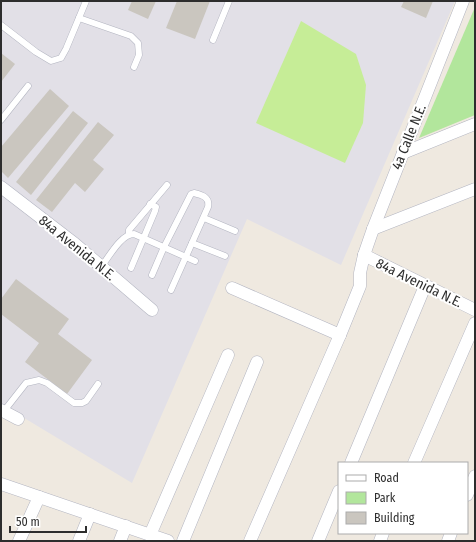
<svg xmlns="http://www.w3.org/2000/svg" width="476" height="542" viewBox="0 0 476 542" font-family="'Fira Sans Condensed',sans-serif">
<rect width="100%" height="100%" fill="#efe9e0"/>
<polygon fill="#e2e0e7" points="1,1 455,1 341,265 247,219 132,483 1,404"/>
<polygon fill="#b2e69c" points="475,7 475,115 419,138"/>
<polygon fill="#c6ed97" points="301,21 356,54 366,85 363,123 345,163 256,123"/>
<g fill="#cac6bf">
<polygon points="132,1 156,1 148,19 128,10"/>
<polygon points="177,1 210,1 195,39 166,28"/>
<polygon points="404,1 433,1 426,18 401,7"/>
<polygon points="1,53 15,64 1,82"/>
<polygon points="50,89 69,106 8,178 1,171 1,147"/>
<polygon points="73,111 88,123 31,195 16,182"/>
<polygon points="98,122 114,135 93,160 104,169 85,192 75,183 52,212 36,200"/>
<polygon points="16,279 69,319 58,334 92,360 67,394 25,362 39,343 1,314 1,299"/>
</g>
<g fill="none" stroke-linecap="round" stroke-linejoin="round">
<g stroke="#b3b5c1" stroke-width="7">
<g id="lane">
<polyline points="79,18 131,36 138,43 139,55 134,67"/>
<polyline points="1,25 36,52 51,61 61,58 66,49 86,1"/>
<polyline points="213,40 229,1"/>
<polyline points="1,120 28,86"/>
<polyline points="204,218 235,231"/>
<polyline points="129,234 129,230 167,185"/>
<polyline points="192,243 225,256"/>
<path d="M 101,267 C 109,257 121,234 134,234 L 195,261"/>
<polyline points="131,268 155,211 156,207 150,204"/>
<path d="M 152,275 L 164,247 L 191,194 L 194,193 C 202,195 210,197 208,207 L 171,290"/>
<polyline points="4,411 26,383 39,380 47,383 74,403 82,403 86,401 98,384"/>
</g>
</g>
<g stroke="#b3b5c1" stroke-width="13">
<g id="street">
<polyline points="403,153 475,124"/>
<polyline points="1,187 75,244 152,310"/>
<polyline points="373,229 475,189"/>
<polyline points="364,255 475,310"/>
<polyline points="232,288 340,335"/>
<polyline points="1,410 18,419"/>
<polyline points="351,463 425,286"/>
<polyline points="414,463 475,323"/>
<polyline points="1,484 168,541"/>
<polyline points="467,495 475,476"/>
<polyline points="150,535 228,355"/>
<polyline points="19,541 39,497"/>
<polyline points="79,541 90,514"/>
<polyline points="120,541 126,526"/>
<polyline points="183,541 257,362"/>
<polyline points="250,541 340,335 360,286 360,273 364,255 373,229 463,1"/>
<polyline points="318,541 339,491"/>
<polyline points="380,541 383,533"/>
<polyline points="448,541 451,533"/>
</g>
</g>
<use href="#lane" stroke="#fff" stroke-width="6"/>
<use href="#street" stroke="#fff" stroke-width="12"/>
</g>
<g text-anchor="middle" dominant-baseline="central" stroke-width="4" stroke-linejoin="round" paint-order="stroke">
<g font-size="14" fill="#2d2d2d" stroke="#fff">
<text transform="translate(409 137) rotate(-68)">4a Calle N.E.</text>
<text transform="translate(77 248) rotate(39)">84a Avenida N.E.</text>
<text transform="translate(419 283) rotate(26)">84a Avenida N.E.</text>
</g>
</g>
<rect width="476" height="542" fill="none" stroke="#2d2d2d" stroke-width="4"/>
<rect x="338" y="462" width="130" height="72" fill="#ffffff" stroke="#ababab"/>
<rect x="346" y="475" width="20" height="6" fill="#ffffff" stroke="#ababab"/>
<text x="374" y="482" font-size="12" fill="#2d2d2d">Road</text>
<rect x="346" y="492" width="20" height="12" fill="#b2e69c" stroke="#ababab"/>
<text x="374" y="502" font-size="12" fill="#2d2d2d">Park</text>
<rect x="346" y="512" width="20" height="12" fill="#cac6bf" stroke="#ababab"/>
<text x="374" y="522" font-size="12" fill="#2d2d2d">Building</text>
<path d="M10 526v6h76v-6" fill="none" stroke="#2d2d2d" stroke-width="2"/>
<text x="16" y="526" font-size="12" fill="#2d2d2d" stroke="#ffffff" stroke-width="3" paint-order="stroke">50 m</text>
</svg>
